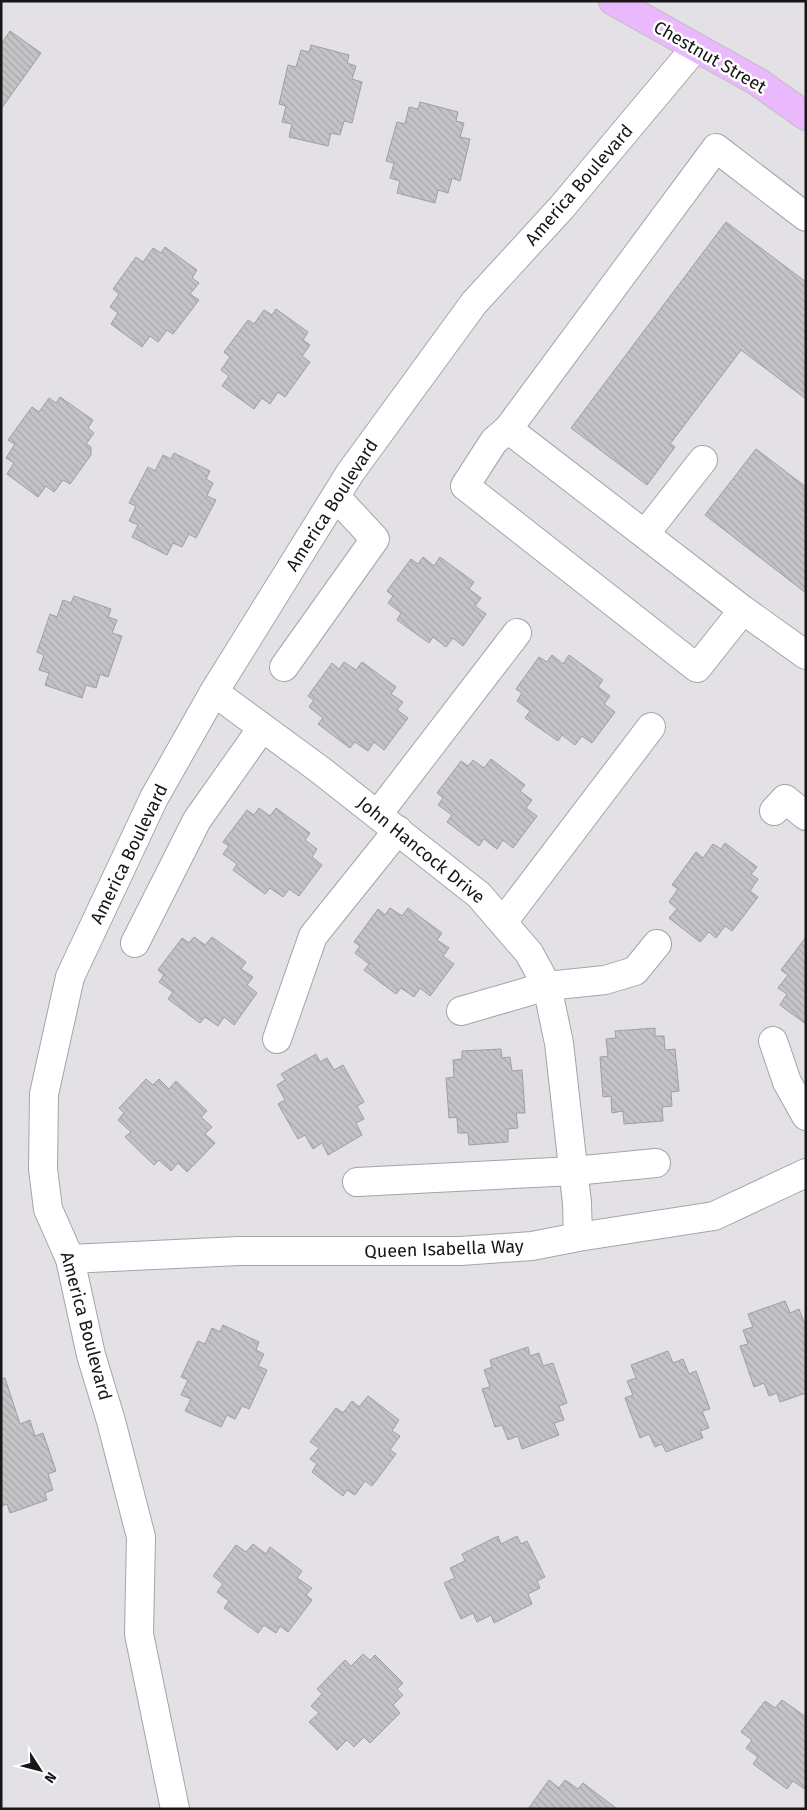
<svg xmlns="http://www.w3.org/2000/svg" width="807" height="1810" viewBox="0 0 807 1810" font-family="'Fira Sans',sans-serif">
<defs>
<pattern id="building-back-hatch" width="6" height="6" patternUnits="userSpaceOnUse" patternTransform="scale(1.25)"><rect width="6" height="6" fill="#c5c3c6"/><path d="M-1 5l2 2M0 0l6 6M5-1l2 2" fill="none" stroke="#a8a7a9"/></pattern>
</defs>
<rect width="100%" height="100%" fill="#e3e1e5"/>
<g fill="url(#building-back-hatch)" stroke="#a09ea1">
<polygon points="10,31 41,53 1,109 1,44"/>
<polygon points="311,45 349,55 347,63 356,66 352,79 362,82 352,123 344,121 340,135 331,133 328,146 289,137 292,124 282,122 286,106 279,104 288,65 296,67 301,50 309,52"/>
<polygon points="420,102 458,112 456,121 464,123 460,137 470,139 460,181 452,178 448,193 438,190 435,203 397,193 400,181 390,178 394,163 386,161 397,122 405,124 409,107 418,109"/>
<polygon points="726,222 806,282 806,399 741,350 670,444 675,447 647,485 571,428"/>
<polygon points="165,247 197,270 192,278 199,283 190,294 199,300 173,334 167,330 158,342 150,336 142,347 111,324 118,313 110,307 119,294 113,289 136,257 143,262 153,248 161,253"/>
<polygon points="276,309 308,332 303,340 310,345 302,356 310,362 285,397 278,392 270,404 262,398 254,409 222,386 229,376 221,370 230,357 224,352 248,320 254,324 264,310 272,315"/>
<polygon points="60,397 93,420 88,428 94,433 86,444 91,447 91,455 70,484 63,480 54,492 46,486 38,497 7,474 14,463 6,458 15,444 8,440 32,407 39,412 49,398 56,403"/>
<polygon points="756,449 806,487 806,593 705,515"/>
<polygon points="174,453 210,471 206,479 213,483 207,496 216,500 196,538 189,534 182,547 173,543 167,555 132,537 138,525 129,521 136,506 129,503 148,467 155,471 163,455 171,459"/>
<polygon points="423,557 434,566 440,557 474,582 469,589 481,598 475,606 486,614 463,646 453,638 446,647 433,637 429,643 397,620 401,613 388,603 393,596 387,591 411,559 418,564"/>
<polygon points="74,596 111,609 108,617 117,620 112,633 122,636 108,677 100,674 96,688 86,685 82,698 45,685 49,673 39,670 44,655 37,652 50,614 57,617 63,600 71,603"/>
<polygon points="552,655 563,664 569,655 603,680 598,687 610,696 604,704 615,712 592,743 582,736 575,745 562,735 558,741 525,718 530,711 517,701 522,693 516,689 539,657 547,662"/>
<polygon points="344,662 356,670 362,662 396,687 391,694 403,702 397,710 408,718 384,750 374,742 368,751 355,742 350,748 318,724 323,718 309,707 314,700 308,696 332,663 339,669"/>
<polygon points="491,759 525,785 520,791 532,800 526,808 537,816 513,848 503,840 497,849 484,839 479,846 447,822 452,815 438,805 443,798 437,793 461,761 468,766 473,760 484,768"/>
<polygon points="259,808 270,816 276,808 310,833 305,840 317,849 312,857 322,865 299,896 289,889 283,897 270,888 265,894 233,870 237,864 223,854 229,846 223,842 247,810 254,815"/>
<polygon points="725,843 757,867 751,874 758,879 750,891 758,897 732,931 725,926 716,938 709,932 700,942 669,918 677,909 669,902 678,889 672,885 696,852 703,858 713,844 721,849"/>
<polygon points="390,908 402,916 408,908 442,933 437,940 449,948 443,956 454,964 430,996 420,988 414,997 401,988 396,994 364,970 369,964 355,953 360,946 354,942 378,909 385,915"/>
<polygon points="194,937 205,945 212,937 246,962 241,969 253,977 247,985 257,993 234,1025 224,1017 218,1026 205,1017 200,1023 168,999 173,992 159,982 164,975 158,970 182,938 189,943"/>
<polygon points="806,937 806,1024 780,1005 787,994 778,988 788,975 781,970"/>
<polygon points="655,1028 655,1036 664,1036 665,1050 675,1049 679,1091 671,1092 672,1106 662,1107 663,1121 624,1124 623,1111 612,1113 611,1096 603,1097 600,1057 608,1056 606,1039 616,1038 615,1031"/>
<polygon points="501,1049 502,1058 510,1057 512,1071 522,1070 525,1113 516,1113 518,1128 508,1129 508,1142 469,1145 468,1133 458,1133 457,1117 449,1118 446,1078 454,1077 453,1060 462,1059 462,1051"/>
<polygon points="316,1054 320,1062 327,1058 334,1070 343,1065 364,1102 357,1106 364,1119 356,1123 362,1135 328,1155 322,1143 313,1149 305,1135 298,1139 278,1104 285,1100 277,1085 285,1080 281,1074"/>
<polygon points="146,1079 153,1085 159,1079 169,1089 176,1081 207,1111 201,1117 212,1127 205,1134 215,1143 187,1172 178,1163 171,1171 159,1160 154,1165 125,1137 131,1132 118,1120 124,1113 119,1108"/>
<polygon points="785,1301 790,1313 799,1309 806,1327 806,1393 780,1402 777,1393 769,1396 764,1383 754,1387 740,1346 748,1344 743,1330 753,1327 748,1314"/>
<polygon points="223,1325 259,1342 256,1350 264,1354 258,1366 267,1370 249,1409 242,1406 235,1419 227,1415 221,1427 185,1411 191,1399 181,1395 188,1380 181,1377 198,1341 205,1344 212,1328 220,1332"/>
<polygon points="528,1347 530,1356 539,1353 543,1366 553,1363 567,1403 559,1406 564,1420 554,1423 559,1435 522,1449 518,1436 508,1440 502,1425 495,1427 482,1389 490,1387 484,1370 492,1367 490,1360"/>
<polygon points="668,1351 673,1363 683,1359 689,1374 696,1371 710,1409 702,1411 709,1428 700,1431 703,1438 666,1452 662,1444 655,1447 649,1434 640,1438 625,1398 633,1395 627,1381 636,1378 631,1365"/>
<polygon points="5,1378 20,1424 30,1420 35,1436 43,1433 56,1471 48,1474 53,1490 45,1493 47,1500 10,1513 7,1504 1,1506 1,1379"/>
<polygon points="368,1396 399,1420 392,1431 400,1436 390,1450 396,1454 372,1486 365,1481 355,1495 347,1490 343,1496 312,1472 317,1464 310,1459 319,1448 310,1442 336,1408 343,1413 352,1401 359,1407"/>
<polygon points="498,1536 501,1544 517,1536 521,1544 527,1541 545,1577 537,1581 540,1588 528,1594 532,1604 494,1623 491,1615 477,1622 473,1613 461,1619 444,1583 455,1578 450,1568 465,1561 462,1554"/>
<polygon points="253,1544 266,1554 270,1547 302,1571 297,1578 312,1588 306,1595 312,1600 288,1632 280,1626 276,1633 264,1625 258,1633 224,1608 229,1601 217,1592 223,1584 213,1576 236,1545 246,1552"/>
<polygon points="363,1654 370,1660 375,1655 403,1683 397,1689 403,1695 393,1705 400,1713 370,1743 364,1737 354,1747 347,1740 337,1750 309,1722 319,1713 311,1706 322,1694 317,1689 345,1660 351,1666"/>
<polygon points="782,1700 806,1717 806,1790 793,1781 787,1789 753,1764 758,1757 746,1748 752,1740 741,1732 765,1701 775,1708"/>
<polygon points="549,1780 559,1788 565,1780 578,1789 583,1783 617,1809 528,1809"/>
</g>
<g fill="none" stroke-linecap="round" stroke-linejoin="round">
<g stroke="#a6a4a7" stroke-width="30">
<g id="minor">
<polyline points="806,217 716,148 508,429 743,610 806,655"/>
<polyline points="508,429 494,441 465,486 697,668 743,610"/>
<polyline points="645,534 703,460"/>
<polyline points="284,667 375,539 336,497"/>
<polyline points="214,692 319,769 479,895 529,953 547,986 559,1043 577,1203 578,1237"/>
<polyline points="774,811 785,799 806,816"/>
<polyline points="378,814 517,633"/>
<polyline points="503,922 651,727"/>
<polyline points="135,943 197,820 262,728"/>
<polyline points="461,1011 547,986 605,980 635,971 657,944"/>
<polyline points="277,1039 313,936 398,830"/>
<polyline points="773,1041 787,1082 806,1116"/>
<polyline points="357,1182 574,1171 656,1163"/>
<polyline points="70,1259 239,1251 461,1251 532,1246 578,1237 714,1216 806,1173"/>
<polyline points="175,1809 139,1634 141,1537 111,1421 91,1355 70,1259 48,1209 43,1169 44,1094 70,977 154,798 214,692 350,473 474,303 562,207 695,48"/>
</g>
</g>
<g stroke="#bebebe" stroke-width="30">
<polyline id="major" points="613,1 758,82 806,116"/>
</g>
<use href="#minor" stroke="#fff" stroke-width="28"/>
<use href="#major" stroke="#eab8fc" stroke-width="28"/>
</g>
<g text-anchor="middle" dominant-baseline="central" stroke-width="5" stroke-linejoin="round" paint-order="stroke">
<g font-size="18" fill="#181718" stroke="#fff">
<text transform="translate(710 57) rotate(30)">Chestnut Street</text>
<text transform="translate(579 185) rotate(-49)">America Boulevard</text>
<text transform="translate(332 505) rotate(-57)">America Boulevard</text>
<text transform="translate(421 850) rotate(39)">John Hancock Drive</text>
<text transform="translate(129 854) rotate(-64)">America Boulevard</text>
<text transform="translate(444 1249) rotate(-2)">Queen Isabella Way</text>
<text transform="translate(86 1326) rotate(75)">America Boulevard</text>
</g>
</g>
<rect width="807" height="1810" fill="none" stroke="#181718" stroke-width="5"/>
<g transform="translate(40 1770) rotate(126)" stroke="#ffffff" stroke-width="4" paint-order="stroke">
<path d="M0-4L9 19L0 12L-9 19Z" fill="#181718"/>
<text y="-8" font-size="14" font-weight="bold" text-anchor="middle" fill="#181718">N</text>
</g>
</svg>
